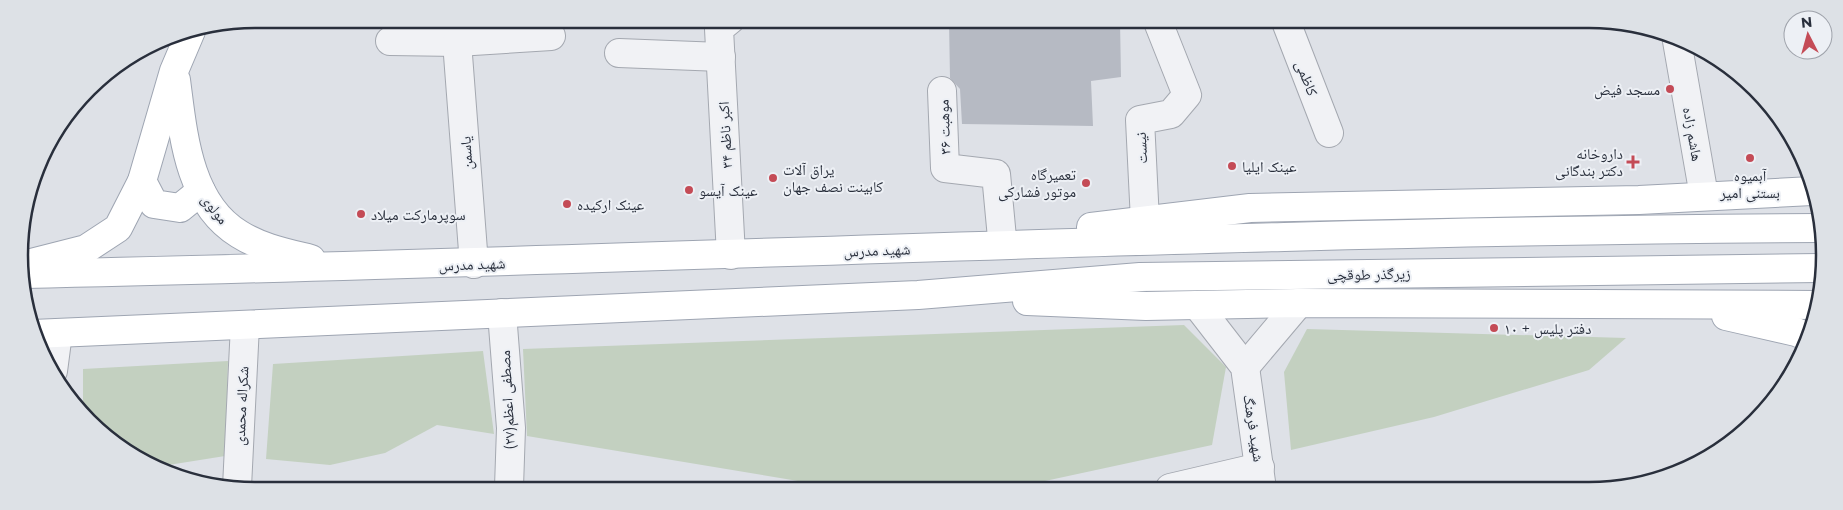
<svg xmlns="http://www.w3.org/2000/svg" width="1843" height="510" viewBox="0 0 1843 510" font-family="Montserrat,'Noto Naskh Arabic',sans-serif">
<rect width="100%" height="100%" fill="#dee1e7"/>
<g fill="#c3d0c0">
<polygon points="1184,325 1226,367 1212,445 1012,488 840,488 527,436 523,349"/>
<polygon points="1307,329 1626,338 1589,370 1434,417 1291,450 1284,372"/>
<polygon points="483,351 494,434 437,425 385,453 330,465 266,459 273,364"/>
<polygon points="228,361 225,456 156,467 137,459 83,412 83,369"/>
</g>
<polygon fill="#b6bac3" points="949,21 1120,22 1121,77 1091,81 1093,126 962,124 960,89 950,78"/>
<g fill="none" stroke-linecap="round" stroke-linejoin="round">
<g stroke="#a4a8b0" stroke-width="30">
<g id="minor">
<polyline points="730,20 719,29 731,255"/>
<polyline points="1286,22 1329,133"/>
<polyline points="390,41 457,42 551,36"/>
<polyline points="1677,41 1704,196"/>
<polyline points="457,42 474,264"/>
<polyline points="619,53 721,57"/>
<polyline points="942,91 945,168 996,174 1002,238"/>
<polyline points="1145,221 1140,120 1171,114 1187,95 1158,22"/>
<polyline points="1197,305 1245,367 1262,489"/>
<polyline points="502,313 511,428 509,487"/>
<polyline points="1245,367 1299,303"/>
<polyline points="53,371 58,333"/>
<polyline points="237,487 245,325"/>
<polyline points="1170,488 1260,467"/>
</g>
</g>
<g stroke="#9ea5b2" stroke-width="30">
<g id="major">
<path d="M 176,80 C 183,133 188,203 239,234 C 261,248 287,253 311,259"/>
<polyline points="142,181 154,204 180,208 201,191"/>
<polyline points="1091,227 1250,208 1639,200 1812,191"/>
<polyline points="31,263 86,249 118,228 142,181 174,71 191,31"/>
<path d="M 24,274 C 622,262 1221,231 1820,228"/>
<polyline points="1027,301 1146,306 1299,303 1818,305"/>
<polyline points="1726,316 1796,332 1808,337"/>
<polyline points="33,334 918,295 1140,277 1820,268"/>
</g>
</g>
<use href="#minor" stroke="#f1f2f5" stroke-width="28"/>
<use href="#major" stroke="#fff" stroke-width="28"/>
</g>
<g fill="#c44b56" stroke="#edf0f5" stroke-width="2">
<circle cx="1670" cy="89" r="5"/>
<circle cx="1750" cy="158" r="5"/>
<path d="M1630.5 154.5h5v5h5v5h-5v5h-5v-5h-5v-5h5z"/>
<circle cx="1232" cy="166" r="5"/>
<circle cx="773" cy="178" r="5"/>
<circle cx="1086" cy="183" r="5"/>
<circle cx="689" cy="190" r="5"/>
<circle cx="567" cy="204" r="5"/>
<circle cx="361" cy="214" r="5"/>
<circle cx="1494" cy="328" r="5"/>
</g>
<g text-anchor="middle" dominant-baseline="central" stroke-width="4" stroke-linejoin="round" paint-order="stroke">
<g font-size="15" fill="#292f3c" stroke="#edf0f5">
<text transform="translate(1307 78) rotate(69)">کاظمی</text>
<text transform="translate(944 127) rotate(-92)">۳۶ موهبت</text>
<text transform="translate(1693 134) rotate(80)">هاشم زاده</text>
<text transform="translate(725 135) rotate(-93)">۳۴ اکبر ناظم</text>
<text transform="translate(1141 148) rotate(-93)">نیست</text>
<text transform="translate(466 153) rotate(-94)">یاسمن</text>
<text transform="translate(215 209) rotate(52)">مولوی</text>
<text transform="translate(877 250) rotate(-2)">شهید مدرس</text>
<text transform="translate(472 264) rotate(-2)">شهید مدرس</text>
<text transform="translate(1369 274) rotate(-1)">زیرگذر طوقچی</text>
<text transform="translate(507 400) rotate(-93)">مصطفی اعظم(۲۷)</text>
<text transform="translate(241 406) rotate(-87)">شکراله محمدی</text>
<text transform="translate(1254 428) rotate(81)">شهید فرهنگ</text>
</g>
<g font-size="15" fill="#292f3c" stroke="#edf0f5" text-anchor="start">
<text x="1660" y="89" text-anchor="end">مسجد فیض</text>
<text x="1623" y="153" text-anchor="end">داروخانه<tspan x="1623" dy="17">دکتر بندگانی</tspan></text>
<text x="1242" y="166">عینک ایلیا</text>
<text x="783" y="169">یراق آلات<tspan x="783" dy="17">کابینت نصف جهان</tspan></text>
<text x="1076" y="174" text-anchor="end">تعمیرگاه<tspan x="1076" dy="17">موتور فشارکی</tspan></text>
<text x="1750" y="175" text-anchor="middle">آبمیوه<tspan x="1750" dy="17">بستنی امیر</tspan></text>
<text x="699" y="190">عینک آیسو</text>
<text x="577" y="204">عینک ارکیده</text>
<text x="371" y="214">سوپرمارکت میلاد</text>
<text x="1504" y="328">دفتر پلیس + ۱۰</text>
</g>
</g>
<path d="M0 0H1843V510H0ZM255 28H1589A227 227 0 0 1 1816 255V255A227 227 0 0 1 1589 482H255A227 227 0 0 1 28 255V255A227 227 0 0 1 255 28Z" fill="#dde1e6" fill-rule="evenodd"/>
<path fill="none" stroke="#292f3c" stroke-width="2.5" d="M255 28H1589A227 227 0 0 1 1816 255V255A227 227 0 0 1 1589 482H255A227 227 0 0 1 28 255V255A227 227 0 0 1 255 28Z"/>
<g transform="translate(1808 35) rotate(354)"><circle r="24" fill="#edf0f5" stroke="#9fa3ab"/>
<path d="M0-4L9 19L0 12L-9 19Z" fill="#c44b56"/>
<text y="-8" font-size="14" font-weight="bold" text-anchor="middle" fill="#292f3c">N</text>
</g>
</svg>
